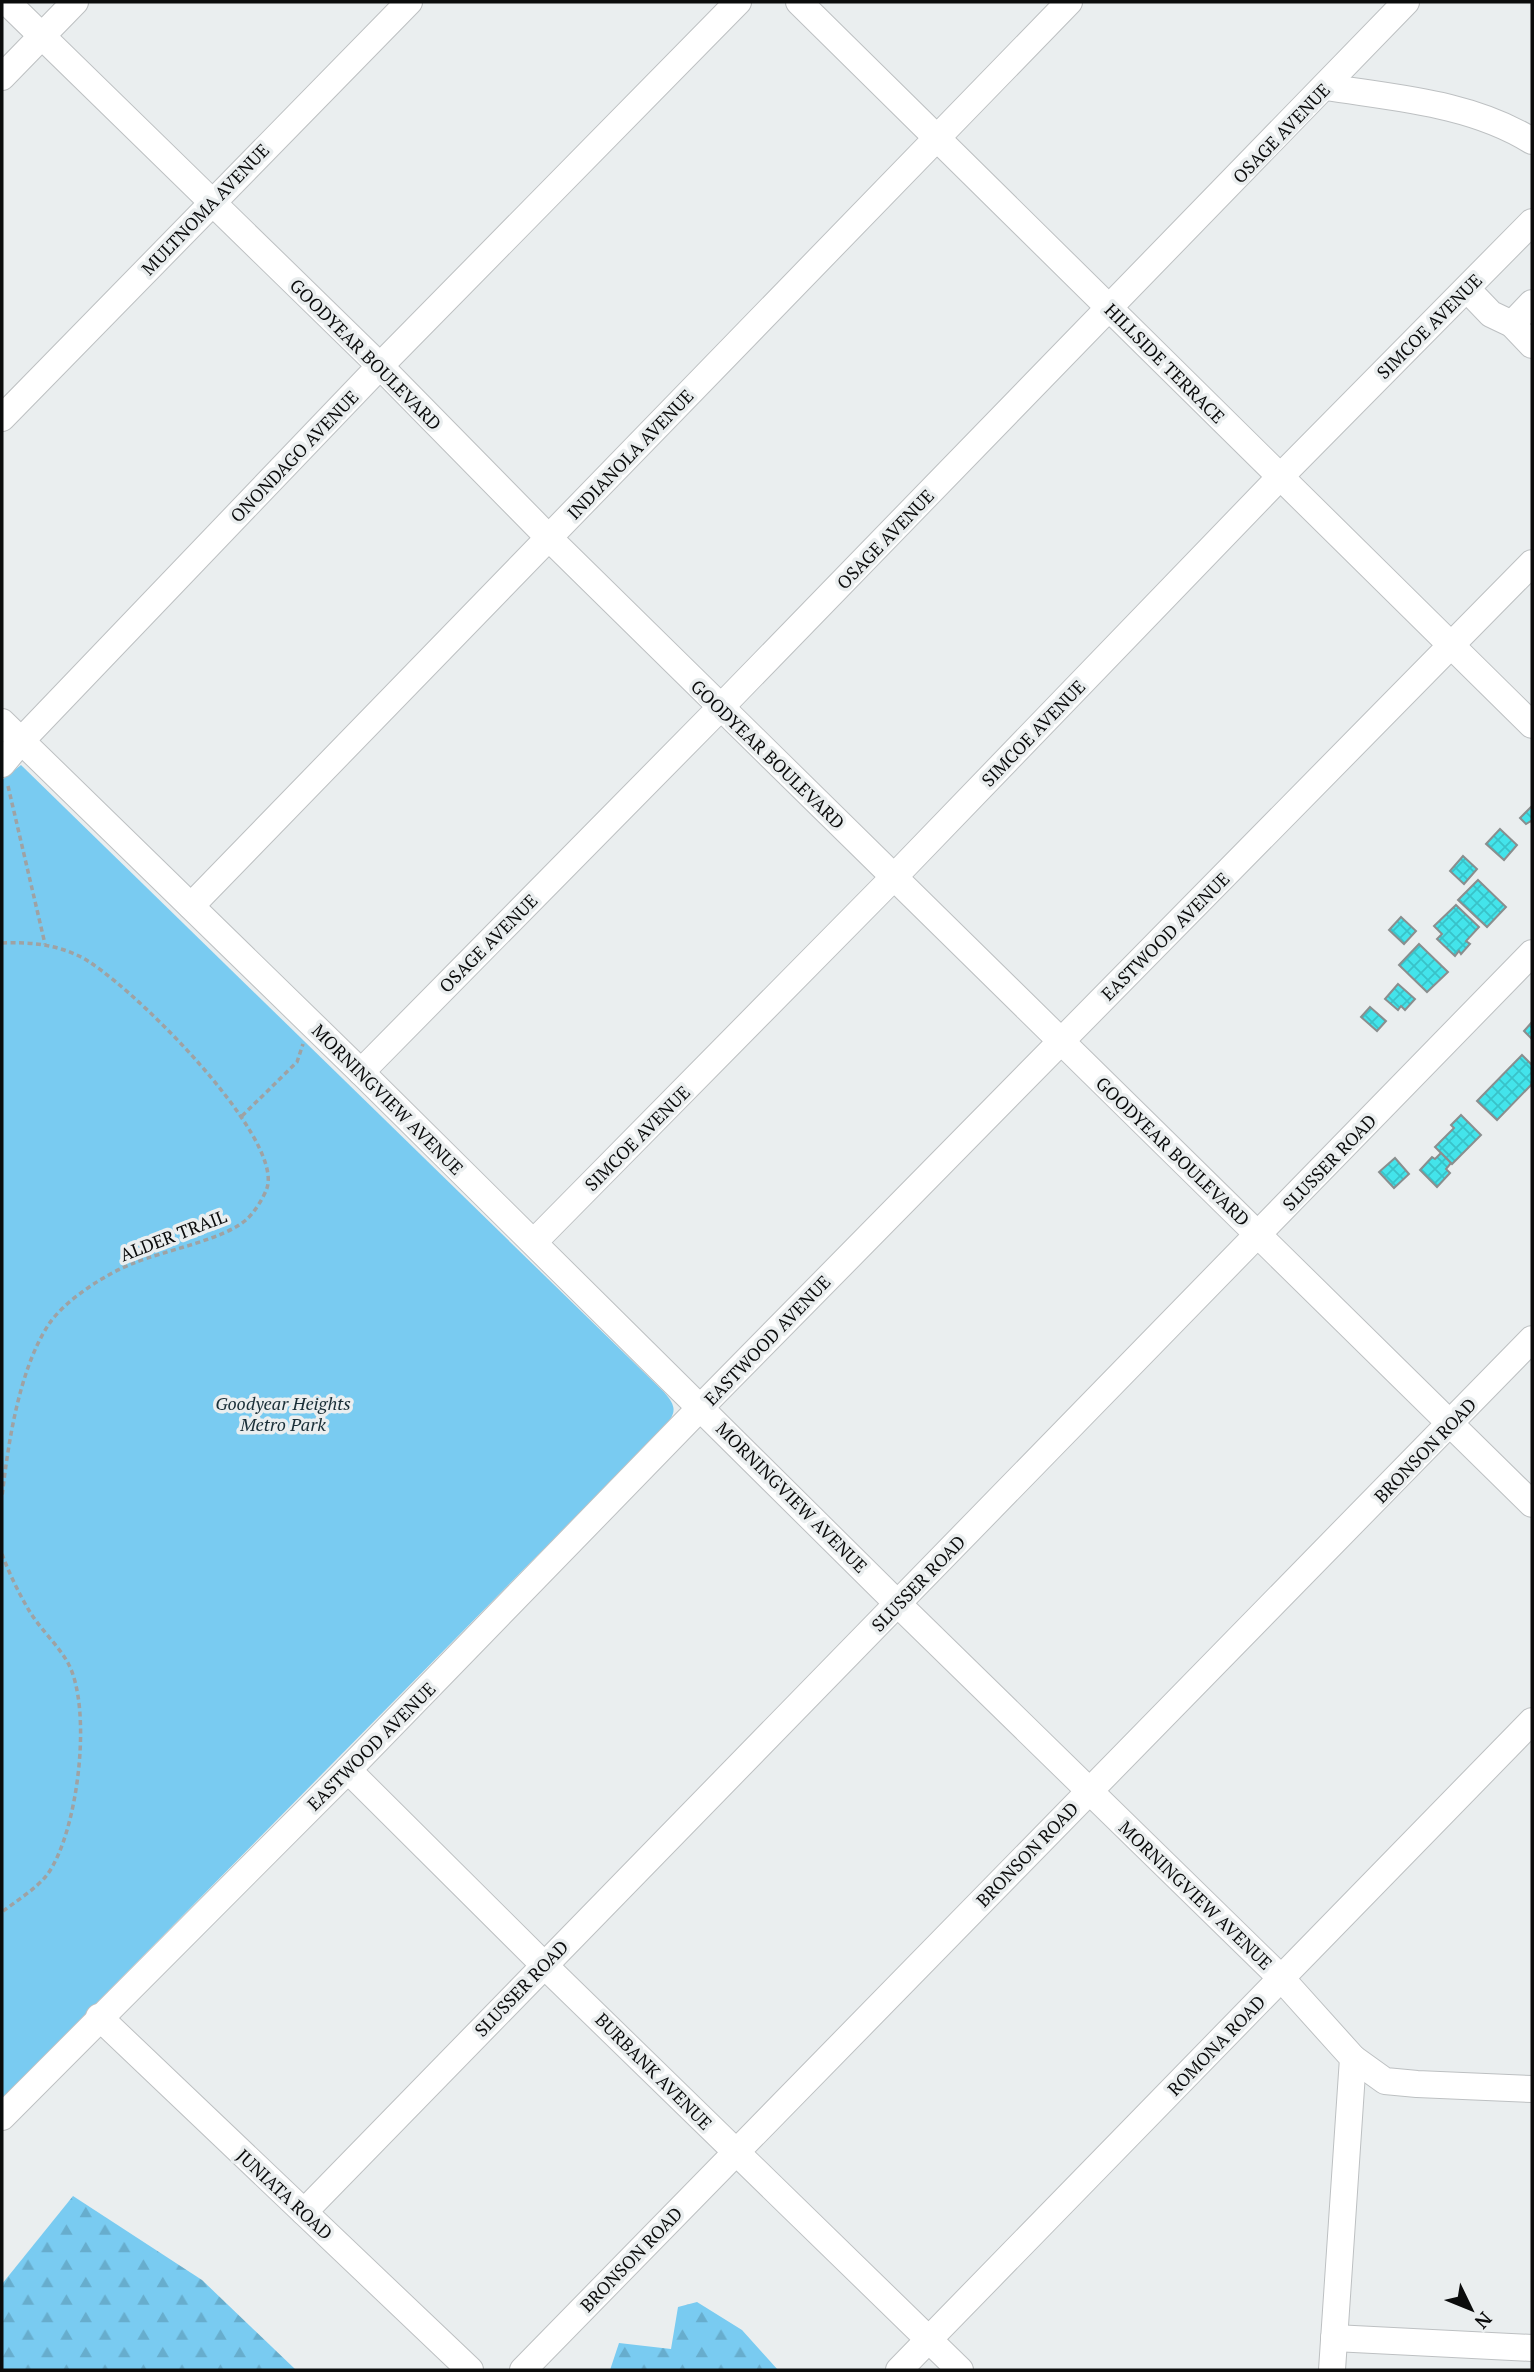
<svg xmlns="http://www.w3.org/2000/svg" width="1534" height="2372" viewBox="0 0 1534 2372" font-family="'PT Serif',serif">
<defs>
<pattern id="forest-firs" width="22" height="20" patternUnits="userSpaceOnUse" patternTransform="scale(1.75)"><rect width="22" height="20" fill="#79cbf1"/><path d="M5 1l3.5 6h-7zM16 11l3.5 6h-7z" fill="#67adcd"/></pattern>
<pattern id="building-cross-hatch" width="8" height="8" patternUnits="userSpaceOnUse" patternTransform="scale(1.75)"><rect width="8" height="8" fill="#43e4eb"/><path d="M0 0l8 8M0 8l8-8" fill="none" stroke="#39c2c8"/></pattern>
</defs>
<rect width="100%" height="100%" fill="#eaeeef"/>
<g fill="url(#forest-firs)">
<polygon points="73,2196 202,2280 296,2370 2,2370 2,2284"/>
<polygon points="697,2302 742,2330 778,2370 610,2370 619,2343 671,2349 678,2307"/>
</g>
<path fill="#79cbf1" d="M 21,765 L 664,1392 C 678,1408 676,1414 662,1429 L 2,2099 L 2,780 Z"/>
<g fill="url(#building-cross-hatch)" stroke="#8a8e8e" stroke-width="2">
<polygon points="1532,806 1532,823 1531,821 1526,824 1520,818"/>
<polygon points="1500,829 1517,845 1504,860 1486,844"/>
<polygon points="1463,856 1477,869 1464,884 1450,871"/>
<polygon points="1478,880 1506,907 1487,927 1458,900"/>
<polygon points="1456,905 1479,927 1466,941 1470,944 1461,954 1459,951 1455,956 1437,939 1442,934 1434,926"/>
<polygon points="1401,917 1416,931 1404,944 1389,930"/>
<polygon points="1419,944 1448,972 1427,992 1399,965"/>
<polygon points="1398,984 1415,999 1405,1010 1401,1006 1398,1010 1385,999"/>
<polygon points="1370,1007 1386,1021 1377,1031 1361,1017"/>
<polygon points="1532,1022 1532,1039 1524,1031"/>
<polygon points="1522,1055 1532,1065 1532,1084 1497,1120 1477,1101"/>
<polygon points="1461,1115 1481,1135 1452,1164 1435,1147 1454,1128 1451,1125"/>
<polygon points="1441,1153 1451,1163 1446,1169 1450,1173 1437,1187 1420,1170 1432,1157 1435,1159"/>
<polygon points="1395,1158 1409,1174 1394,1188 1379,1172"/>
</g>
<g fill="none" stroke-linecap="round" stroke-linejoin="round">
<g stroke="#bdc0c2" stroke-width="28">
<g id="minor">
<polyline points="7,2 380,366 549,538 1532,1504"/>
<polyline points="799,2 1532,725"/>
<polyline points="2,77 75,2"/>
<path d="M 1326,87 C 1395,98 1471,103 1532,141"/>
<polyline points="1467,289 1491,314 1512,324 1532,345"/>
<polyline points="1512,324 1532,303"/>
<polyline points="2,418 409,2"/>
<polyline points="2,722 361,1072 898,1604 1281,1978 1353,2058 1332,2370"/>
<polyline points="2,764 21,741 380,366 738,2"/>
<polyline points="191,906 1069,2"/>
<polyline points="361,1072 721,707 1406,2"/>
<polyline points="534,1242 894,877 1280,477 1532,222"/>
<polyline points="348,1770 544,1965 960,2370"/>
<polyline points="99,2017 470,2370"/>
<polyline points="1353,2058 1385,2081 1417,2084 1532,2089"/>
<polyline points="2,2117 348,1770 701,1407 1532,563"/>
<polyline points="304,2212 1532,953"/>
<polyline points="1334,2338 1532,2348"/>
<polyline points="523,2370 1532,1339"/>
<polyline points="899,2370 1532,1721"/>
</g>
</g>
<g stroke="#9fa2a3" stroke-width="3.5" stroke-dasharray="5 3.5" stroke-linecap="butt">
<polyline points="8,786 45,944"/>
<path d="M 2,943 C 29,942 54,944 79,956 C 125,978 284,1136 267,1188 C 264,1197 254,1213 247,1219 C 226,1239 163,1251 134,1263 C 107,1273 65,1300 49,1324 C 19,1369 8,1444 2,1497"/>
<polyline points="242,1116 297,1062 303,1044"/>
<path d="M 2,1554 C 9,1573 19,1594 30,1612 C 41,1630 58,1645 68,1663 C 93,1709 78,1833 47,1875 C 36,1889 16,1901 2,1912"/>
</g>
<use href="#minor" stroke="#fff" stroke-width="26"/>
</g>
<g text-anchor="middle" dominant-baseline="central" stroke-width="7" stroke-linejoin="round" paint-order="stroke">
<g font-size="18" fill="#0b0c0c" stroke="#eaeeef">
<text transform="translate(1281 133) rotate(-46)">OSAGE AVENUE</text>
<text transform="translate(205 209) rotate(-46)">MULTNOMA AVENUE</text>
<text transform="translate(1429 326) rotate(-45)">SIMCOE AVENUE</text>
<text transform="translate(366 354) rotate(45)">GOODYEAR BOULEVARD</text>
<text transform="translate(1165 363) rotate(45)">HILLSIDE TERRACE</text>
<text transform="translate(630 454) rotate(-46)">INDIANOLA AVENUE</text>
<text transform="translate(294 456) rotate(-46)">ONONDAGO AVENUE</text>
<text transform="translate(885 539) rotate(-46)">OSAGE AVENUE</text>
<text transform="translate(1033 733) rotate(-46)">SIMCOE AVENUE</text>
<text transform="translate(768 754) rotate(44)">GOODYEAR BOULEVARD</text>
<text transform="translate(1165 936) rotate(-45)">EASTWOOD AVENUE</text>
<text transform="translate(488 943) rotate(-45)">OSAGE AVENUE</text>
<text transform="translate(388 1099) rotate(45)">MORNINGVIEW AVENUE</text>
<text transform="translate(637 1138) rotate(-45)">SIMCOE AVENUE</text>
<text transform="translate(1173 1151) rotate(44)">GOODYEAR BOULEVARD</text>
<text transform="translate(1329 1162) rotate(-46)">SLUSSER ROAD</text>
<text transform="translate(173 1235) rotate(-21)">ALDER TRAIL</text>
<text transform="translate(767 1340) rotate(-46)">EASTWOOD AVENUE</text>
<text transform="translate(1425 1450) rotate(-46)">BRONSON ROAD</text>
<text transform="translate(792 1497) rotate(45)">MORNINGVIEW AVENUE</text>
<text transform="translate(918 1583) rotate(-46)">SLUSSER ROAD</text>
<text transform="translate(371 1746) rotate(-45)">EASTWOOD AVENUE</text>
<text transform="translate(1027 1854) rotate(-46)">BRONSON ROAD</text>
<text transform="translate(1196 1895) rotate(44)">MORNINGVIEW AVENUE</text>
<text transform="translate(521 1988) rotate(-46)">SLUSSER ROAD</text>
<text transform="translate(1216 2045) rotate(-46)">ROMONA ROAD</text>
<text transform="translate(654 2071) rotate(45)">BURBANK AVENUE</text>
<text transform="translate(285 2194) rotate(43)">JUNIATA ROAD</text>
<text transform="translate(631 2259) rotate(-46)">BRONSON ROAD</text>
</g>
<g font-size="18" font-style="italic" fill="#192e37" stroke="#eaeeef">
<text x="283" y="1403">Goodyear Heights<tspan x="283" dy="21">Metro Park</tspan></text>
</g>
</g>
<rect width="1534" height="2372" fill="none" stroke="#0b0c0c" stroke-width="7"/>
<g transform="translate(1471 2309) rotate(133)" stroke="#eaeeef" stroke-width="5" paint-order="stroke">
<path d="M0-5L12 26L0 18L-12 26Z" fill="#0b0c0c"/>
<text y="-10" font-size="19" font-weight="bold" text-anchor="middle" fill="#0b0c0c">N</text>
</g>
</svg>
